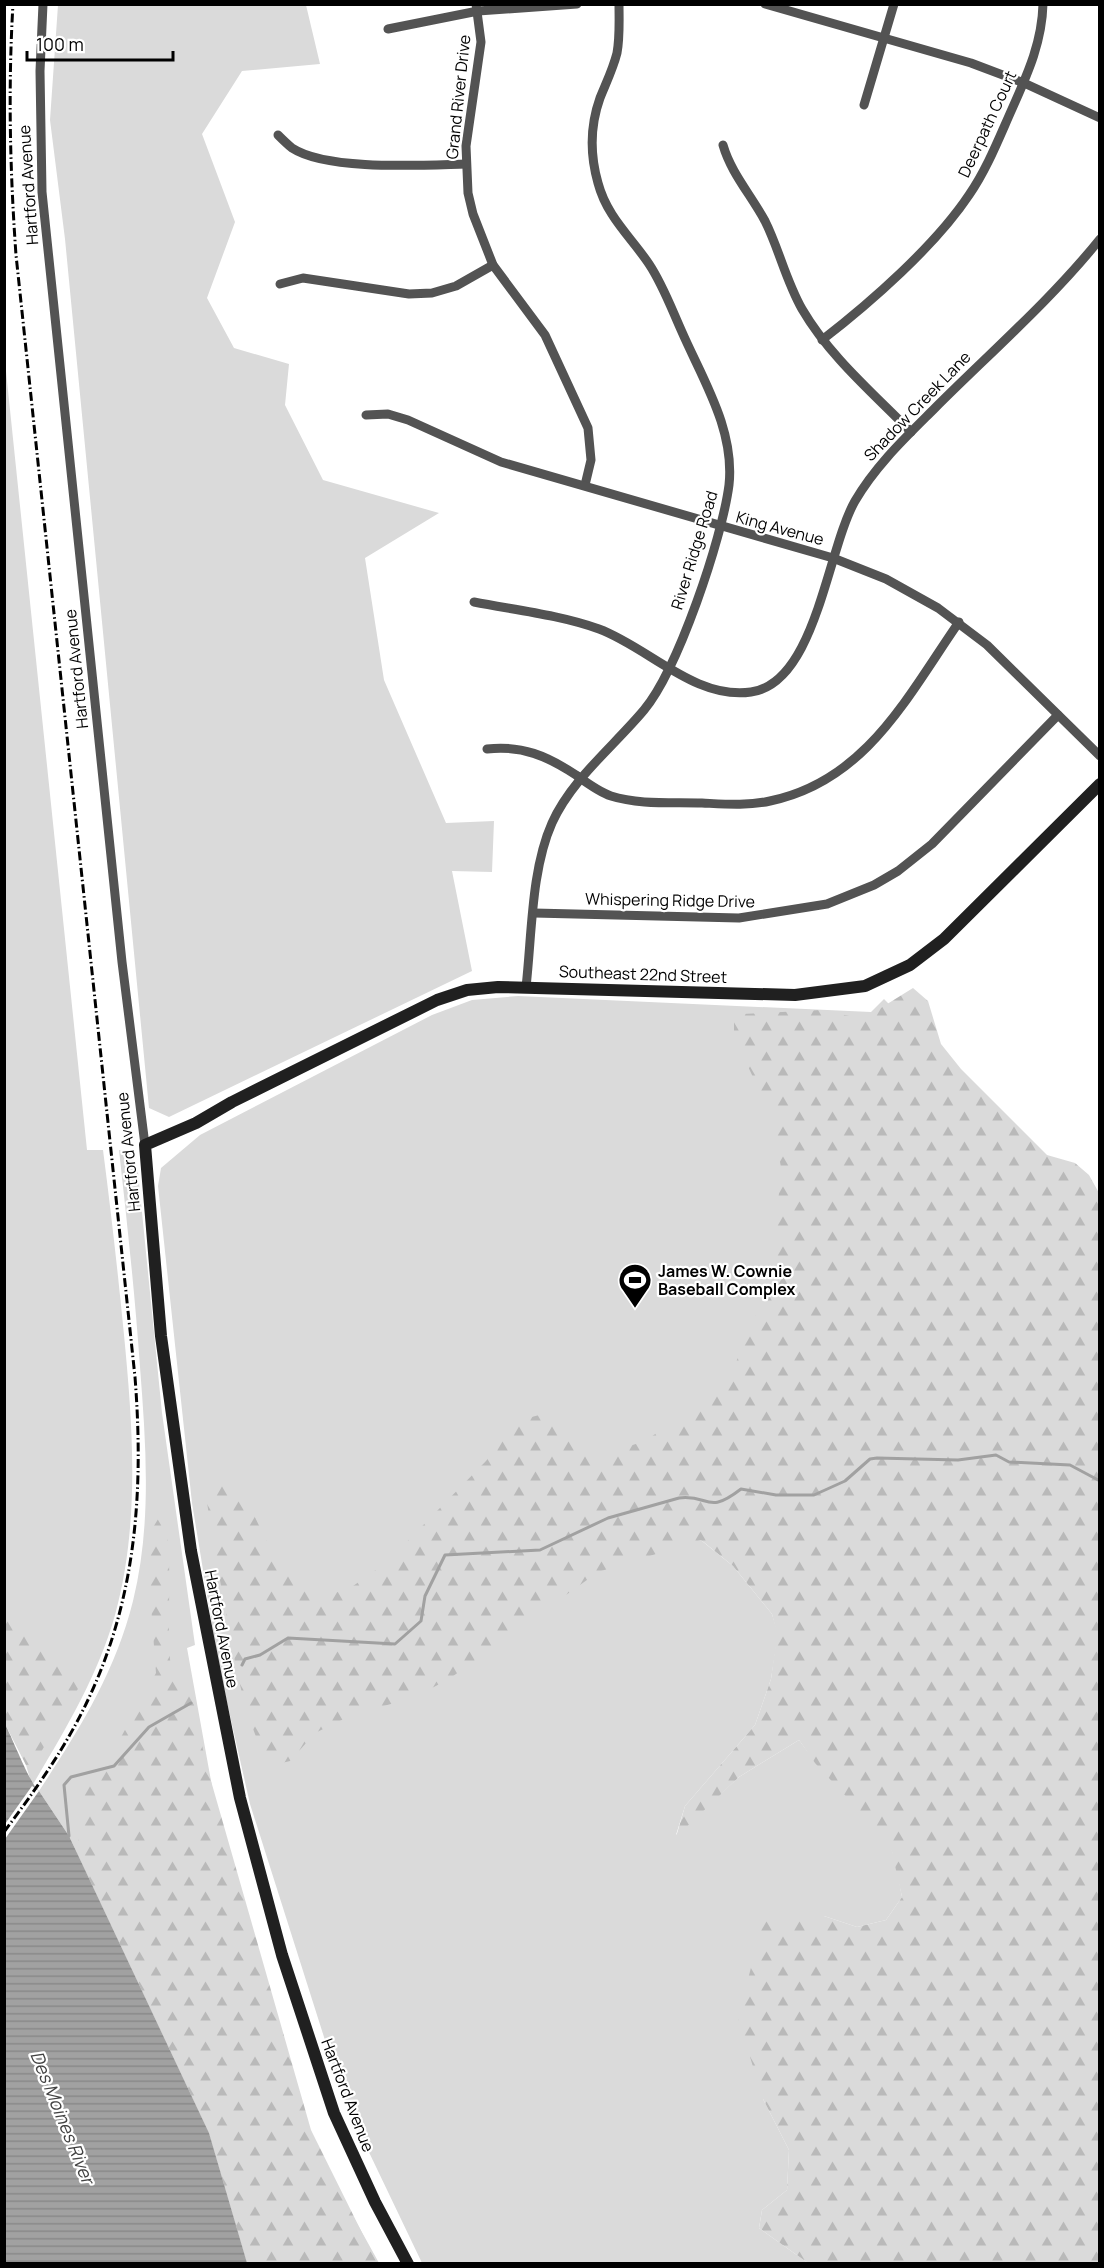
<svg xmlns="http://www.w3.org/2000/svg" width="1104" height="2268" viewBox="0 0 1104 2268" font-family="Manrope,sans-serif">
<defs>
<pattern id="forest-firs" width="22" height="20" patternUnits="userSpaceOnUse" patternTransform="scale(1.5)"><rect width="22" height="20" fill="#dadada"/><path d="M5 1l3.5 6h-7zM16 11l3.5 6h-7z" fill="#b9b9b9"/></pattern>
<pattern id="water-rules" width="6" height="5" patternUnits="userSpaceOnUse" patternTransform="scale(1.5)"><rect width="6" height="5" fill="#a1a1a1"/><path d="M0 2.5h6" fill="none" stroke="#898989"/></pattern>
</defs>
<rect width="100%" height="100%" fill="#fff"/>
<g fill="#dadada">
<polygon points="58,5 306,5 320,64 242,71 202,134 235,222 207,298 234,348 289,364 285,405 323,480 439,513 365,558 384,680 446,823 494,821 492,872 452,871 472,971 169,1117 149,1108 65,239 50,120"/>
<path d="M 4,352 L 87,1150 L 103,1150 C 111,1212 118,1273 124,1335 C 133,1427 140,1524 115,1615 C 98,1676 64,1732 32,1786 L 26,1765 L 4,1722 Z"/>
<path d="M 518,996 L 871,1012 L 884,999 L 1099,1216 L 725,1544 L 702,1541 L 733,1566 L 772,1614 L 778,1634 L 771,1679 L 755,1725 L 685,1806 L 676,1835 L 739,1777 L 799,1740 C 826,1779 870,1809 892,1851 C 898,1864 899,1883 902,1897 L 886,1920 L 857,1927 L 824,1916 L 763,2099 L 789,2150 L 787,2190 L 762,2210 L 759,2228 L 808,2263 L 422,2263 L 344,2100 L 250,1804 L 219,1667 L 192,1503 L 158,1186 L 161,1168 L 200,1135 L 432,1015 L 472,1000 Z"/>
<path d="M 119,1150 C 133,1152 135,1160 138,1172 L 162,1413 L 195,1645 L 187,1648 L 232,1897 L 302,2124 L 379,2263 L 247,2263 L 209,2133 L 69,1836 L 39,1791 C 79,1730 115,1673 133,1601 C 152,1524 146,1445 140,1367 C 135,1294 127,1222 119,1150 Z"/>
</g>
<g fill="url(#forest-firs)">
<path d="M 913,988 L 928,1001 L 941,1044 L 961,1069 L 1047,1155 L 1075,1163 L 1089,1175 L 1099,1193 L 1099,2263 L 808,2263 L 759,2228 L 762,2210 L 787,2190 L 789,2150 L 763,2099 L 738,2018 L 764,1917 L 824,1916 L 857,1927 L 886,1920 L 902,1897 L 892,1852 L 877,1830 L 815,1763 L 799,1740 L 739,1777 L 676,1837 L 685,1806 L 755,1725 L 771,1679 L 777,1634 L 772,1614 L 733,1566 L 701,1540 L 598,1572 L 449,1679 L 413,1698 L 354,1714 L 315,1733 L 290,1761 L 269,1766 C 243,1714 236,1669 226,1612 C 218,1570 210,1529 205,1486 L 215,1480 L 246,1499 L 270,1548 L 288,1572 L 314,1595 L 346,1591 L 387,1562 L 486,1461 L 506,1435 L 528,1418 L 554,1411 L 588,1452 L 611,1452 L 645,1441 L 724,1387 L 737,1360 L 749,1326 L 768,1294 L 773,1233 L 782,1173 L 772,1117 L 734,1037 L 734,1020 L 742,1014 L 822,1010 L 863,1019 Z"/>
<path d="M 163,1511 C 175,1559 165,1618 171,1669 L 187,1680 L 191,1688 L 205,1760 L 311,2130 L 377,2263 L 247,2263 L 209,2133 L 77,1853 L 84,1791 L 114,1750 L 156,1673 L 146,1539 Z"/>
<polygon points="4,1597 7,1612 63,1665 79,1687 34,1764 26,1765 5,1722"/>
</g>
<path fill="url(#water-rules)" d="M 4,1722 C 12,1737 30,1784 39,1791 L 69,1836 L 209,2133 L 247,2263 L 5,2263 Z"/>
<polygon fill="#fff" points="32,1786 39,1791 5,1839 5,1824"/>
<g fill="none" stroke-linecap="round" stroke-linejoin="round">
<g stroke="#a1a1a1" stroke-width="3">
<path d="M 242,1665 L 245,1659 L 260,1655 L 288,1638 L 395,1644 L 421,1621 L 425,1596 L 445,1555 L 540,1550 L 608,1518 L 679,1498 C 710,1494 706,1516 741,1489 L 776,1495 L 814,1495 L 845,1481 L 870,1459 L 877,1458 L 958,1460 L 996,1455 L 1009,1462 L 1070,1465 L 1100,1481"/>
<polyline points="67,1838 69,1836 64,1785 71,1777 114,1766 149,1727 191,1703"/>
</g>
<g stroke="#535353" stroke-width="9">
<polyline points="43,4 40,71 42,192 122,962 145,1145"/>
<polyline points="476,4 481,42 466,146 468,193 473,214 493,265 545,335 588,428 591,460 585,485"/>
<polyline points="765,4 971,63 1024,83 1100,118"/>
<polyline points="388,29 478,11 577,4"/>
<polyline points="864,105 894,4"/>
<path d="M 278,135 C 282,139 287,144 292,148 C 327,171 423,165 466,164"/>
<path d="M 723,145 C 731,173 751,195 765,221 C 779,249 786,281 802,309 C 830,357 873,393 911,432"/>
<polyline points="280,284 303,278 409,294 432,293 456,286 493,265"/>
<path d="M 822,340 C 870,303 935,246 969,195 C 987,169 999,138 1012,109 C 1027,75 1042,43 1043,4"/>
<polyline points="366,415 388,414 408,420 501,462 833,558 886,579 938,608 987,645 1100,756"/>
<path d="M 474,602 C 515,610 560,615 599,629 C 648,647 695,700 751,692 C 816,683 827,550 855,501 C 876,465 906,437 935,408 C 990,353 1051,300 1100,239"/>
<path d="M 487,749 C 522,745 547,756 576,775 C 587,783 599,792 611,796 C 639,805 673,802 702,803 C 724,804 748,806 770,801 C 866,781 907,697 959,622"/>
<polyline points="534,913 739,918 827,904 874,885 898,871 932,844 1058,715"/>
<path d="M 526,987 C 532,935 531,870 552,823 C 572,779 613,747 644,710 C 678,669 722,539 729,485 C 735,430 703,380 682,332 C 672,310 663,285 649,264 C 631,237 607,217 598,183 C 590,155 590,126 600,98 C 606,83 613,69 617,53 C 620,37 619,21 619,4"/>
</g>
<polyline stroke="#202020" stroke-width="12" points="408,2264 375,2202 334,2113 282,1955 240,1798 191,1551 161,1336 145,1145 196,1123 232,1102 437,1000 467,990 498,987 795,995 865,986 910,965 944,939 1100,784"/>
<path stroke="#000" stroke-width="3" stroke-dasharray="9 3 1.5 3" stroke-linecap="butt" d="M 4,1832 C 27,1801 49,1771 68,1738 C 134,1624 145,1506 135,1377 L 16,255 C 10,171 8,88 13,4"/>
</g>
<defs>
<g id="stadium-pin" transform="scale(1.725)"><path d="M0 17L-7.5 6A9.5 9.5 0 1 1 7.5 6Z" fill="#000" stroke="#fff"/><path d="M0-5a6.5 5 0 1 0 0 10a6.5 5 0 1 0 0-10ZM-3.5-1.8h7v3.6h-7Z" fill="#fff"/></g>
</defs>
<g fill-rule="evenodd">
<use href="#stadium-pin" x="635" y="1280"/>
</g>
<g text-anchor="middle" dominant-baseline="central" stroke-width="4.5" stroke-linejoin="round" paint-order="stroke">
<g font-size="16" fill="#000" stroke="#fff">
<text transform="translate(458 97) rotate(-84)">Grand River Drive</text>
<text transform="translate(987 124) rotate(-65)">Deerpath Court</text>
<text transform="translate(28 185) rotate(-94)">Hartford Avenue</text>
<text transform="translate(917 406) rotate(-46)">Shadow Creek Lane</text>
<text transform="translate(780 528) rotate(15)">King Avenue</text>
<text transform="translate(694 550) rotate(-73)">River Ridge Road</text>
<text transform="translate(76 669) rotate(-96)">Hartford Avenue</text>
<text transform="translate(670 900) rotate(1)">Whispering Ridge Drive</text>
<text transform="translate(643 974) rotate(2)">Southeast 22nd Street</text>
<text transform="translate(128 1152) rotate(-96)">Hartford Avenue</text>
<text transform="translate(222 1629) rotate(79)">Hartford Avenue</text>
<text transform="translate(348 2095) rotate(69)">Hartford Avenue</text>
</g>
<g font-size="16" font-weight="bold" fill="#000" stroke="#fff" text-anchor="start">
<text x="658" y="1271">James W. Cownie<tspan x="658" dy="18">Baseball Complex</tspan></text>
</g>
<g font-size="18" font-style="italic" fill="#424242" stroke="#fff">
<text transform="translate(63 2117) rotate(68)">Des Moines River</text>
</g>
</g>
<rect width="1104" height="2268" fill="none" stroke="#000000" stroke-width="12"/>
<path d="M27 51v9h146v-9" fill="none" stroke="#000000" stroke-width="3"/>
<text x="36" y="51" font-size="18" fill="#000000" stroke="#ffffff" stroke-width="4.5" paint-order="stroke">100 m</text>
</svg>
